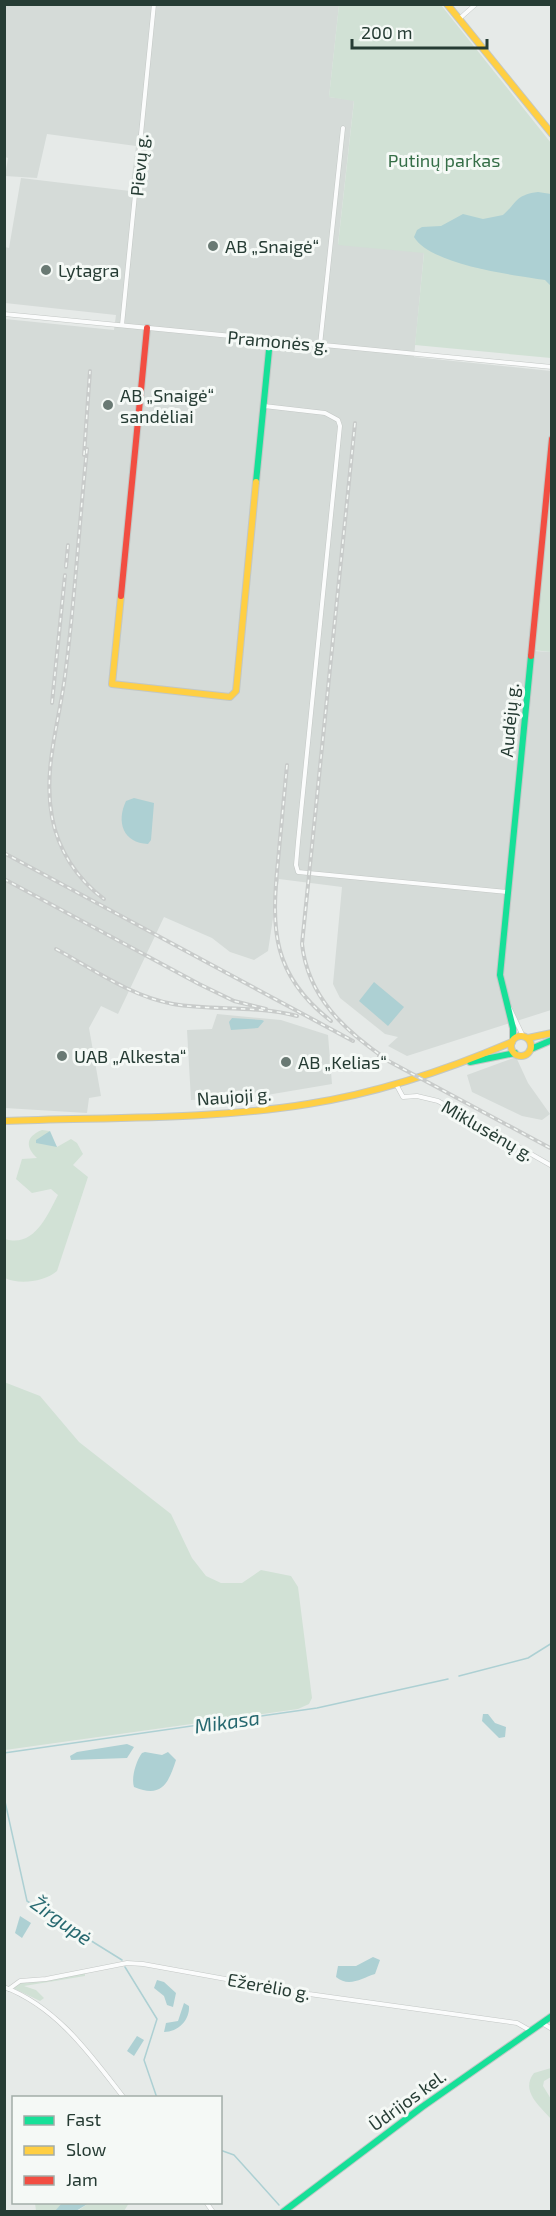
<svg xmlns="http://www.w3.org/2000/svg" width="556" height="2216" viewBox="0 0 556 2216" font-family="'Exo 2',sans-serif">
<rect width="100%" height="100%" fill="#e6eae8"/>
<g fill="#d5dbd8">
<polygon points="5,5 339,5 329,97 354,100 338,244 424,252 414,357 551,371 551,466 534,651 551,652 551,1010 407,1056 388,1046 398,1037 385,1034 340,998 333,984 342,887 279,879 268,951 254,960 230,952 212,938 164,917 118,1014 101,1006 89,1028 101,1096 89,1098 87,1113 5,1108 5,319 114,330 116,315 5,303 5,247 9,248 21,178 130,191 136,146 47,134 37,178 5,176 8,158 5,157"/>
<polygon points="217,1014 281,1020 328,1035 332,1084 255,1097 191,1100 187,1030 212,1029"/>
<polygon points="516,1057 528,1083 550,1114 542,1120 522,1116 472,1092 467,1075"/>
</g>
<g fill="#d1e1d5">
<polygon points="339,5 441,5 551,143 551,358 415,345 424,253 338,245 354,101 329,97"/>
<polygon points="548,499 551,499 551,652 533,650"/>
<path d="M 42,1130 L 50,1131 L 47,1134 L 57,1147 L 71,1139 L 77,1143 L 83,1154 L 73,1165 L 88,1177 L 57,1271 C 44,1282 19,1285 5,1278 L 5,1239 C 34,1248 47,1216 58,1195 L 51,1189 L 32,1193 L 16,1179 L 22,1159 L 37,1158 C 24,1146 27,1136 42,1130 Z"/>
<polygon points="4,1382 40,1396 79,1442 171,1514 192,1558 206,1576 221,1583 242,1583 261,1570 291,1576 298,1587 312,1698 309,1704 298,1709 5,1750"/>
<polygon points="85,1972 85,1976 24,1986 36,1990 44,1998 40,2001 13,1988 16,1983"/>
<path d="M 551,2068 L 551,2077 L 544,2081 L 543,2086 L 551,2099 L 551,2119 C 540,2106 520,2091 534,2073 Z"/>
<polygon points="35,2203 62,2203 55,2212 36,2211"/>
<polygon points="89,2203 129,2203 124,2211 76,2212"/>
</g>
<g fill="#add0d3">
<path d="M 538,192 L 551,194 L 551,286 L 545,280 C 513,275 431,265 414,237 L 417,230 L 422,227 L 441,226 L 463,214 L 483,219 L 503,215 C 518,202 515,195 538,192 Z"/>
<path d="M 134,798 L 154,803 L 151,840 L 148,844 C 123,843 116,822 126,801 Z"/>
<polygon points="374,982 404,1007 388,1026 359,1001"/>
<polygon points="232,1018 262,1020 264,1021 258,1028 231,1030 229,1022"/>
<polygon points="50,1131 57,1147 36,1143 36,1140"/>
<polygon points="483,1714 488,1714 495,1723 506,1727 505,1737 499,1738 482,1721"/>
<polygon points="127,1744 134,1747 127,1758 71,1760 70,1756 77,1752"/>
<path d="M 145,1752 L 162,1755 L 168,1752 L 176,1760 C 168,1785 161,1798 134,1787 C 131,1778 136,1761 142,1753 Z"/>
<polygon points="20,1916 31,1923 22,1938 15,1933"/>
<path d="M 373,1957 L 380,1960 L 375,1974 C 362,1978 349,1988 336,1977 L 338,1966 L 356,1966 Z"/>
<polygon points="157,1980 164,1982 176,1993 173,2007 167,2005 164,1996 154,1988"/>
<path d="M 184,2003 L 189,2006 C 190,2020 178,2032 164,2032 L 166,2023 L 178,2021 Z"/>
<polygon points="137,2036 144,2040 134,2056 127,2051"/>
<polygon points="62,2203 62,2202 89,2203 76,2211 55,2211"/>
</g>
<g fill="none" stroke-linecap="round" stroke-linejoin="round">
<g stroke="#add0d3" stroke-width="1.5">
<polyline points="459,1676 528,1658 552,1643"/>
<polyline points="4,1753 317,1708 448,1679"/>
<polyline points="4,1797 27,1901 122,1960"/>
<polyline points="125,1967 157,2019 144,2060 157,2098"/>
<polyline points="220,2150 234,2155 279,2205"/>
</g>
<g stroke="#c3c7c5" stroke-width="5">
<g id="street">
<polyline points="459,19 476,4"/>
<polyline points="4,314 552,367"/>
<polyline points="122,325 154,4"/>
<polyline points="320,345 343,128"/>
<polyline points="264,406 325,413 338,420 340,426 298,842 296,865 298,872 507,892"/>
<polyline points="510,1009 523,1036"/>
<polyline points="396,1084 403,1097 417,1096 438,1101 552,1166"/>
<path d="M 4,1987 C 57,2007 90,2054 124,2098"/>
<polyline points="9,1989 20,1981 46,1979 127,1963 143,1964 309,1994 517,2023 531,2031"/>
<polyline points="542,2023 552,2029"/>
<polyline points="206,2202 213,2212"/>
</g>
</g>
<g stroke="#c2c7c5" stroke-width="8">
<g id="fast">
<polyline points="256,482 270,340"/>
<polyline points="513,1039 513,1028 500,975 531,656"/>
<polyline points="531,1049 552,1040"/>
<polyline points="470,1062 515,1053"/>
<polyline points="283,2212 422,2107 552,2016"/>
</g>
</g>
<g stroke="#c2c7c5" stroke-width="8">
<g id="slow">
<polyline points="447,4 552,134"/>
<polyline points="121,596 112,684 230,697 236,691 256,482"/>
<circle cx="521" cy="1046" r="10"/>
<polyline points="528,1038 552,1033"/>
<path d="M 4,1121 C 105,1117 209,1120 308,1104 C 378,1093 447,1070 512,1042"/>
</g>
</g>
<g stroke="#c2c7c5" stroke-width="8">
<g id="jam">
<polyline points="121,596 147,328"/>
<polyline points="531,656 552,439"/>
</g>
</g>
<use href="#street" stroke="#fbfcfc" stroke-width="4"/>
<use href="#fast" stroke="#16e098" stroke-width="6"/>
<use href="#slow" stroke="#ffcf43" stroke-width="6"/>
<use href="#jam" stroke="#f24e42" stroke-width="6"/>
<g stroke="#c8cbca" stroke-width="4">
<g id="rail">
<path d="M 355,423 L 302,944 C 308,997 344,1030 386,1059"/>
<path d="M 87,449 C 79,524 75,601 65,676 C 59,723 43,769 52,817 C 58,850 77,879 104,899"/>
<polyline points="84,455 90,371"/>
<polyline points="66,567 68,545"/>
<polyline points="52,703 65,575"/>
<path d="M 287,765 C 284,797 281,829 278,861 C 271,930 272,975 331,1021"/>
<polyline points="4,853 353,1041"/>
<polyline points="4,879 199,984 234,1001 266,1009"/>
<path d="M 56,949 C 93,969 130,996 173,1004 C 214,1011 255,1005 297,1016"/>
<polyline points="379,1056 552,1149"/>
</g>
</g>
<use href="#rail" stroke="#f5f9f6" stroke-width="1.5" stroke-dasharray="4.5" stroke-linecap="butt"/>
</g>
<g fill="#697973" stroke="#f5f9f6" stroke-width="2">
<circle cx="213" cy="246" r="6"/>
<circle cx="46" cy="270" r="6"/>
<circle cx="108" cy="405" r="6"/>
<circle cx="62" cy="1056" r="6"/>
<circle cx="286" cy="1062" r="6"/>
</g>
<g text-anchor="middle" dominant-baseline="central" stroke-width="6" stroke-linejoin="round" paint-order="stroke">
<g font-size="18" fill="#356e47" stroke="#f5f9f6">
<text x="444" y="160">Putinų parkas</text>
</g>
<g font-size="18" fill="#263c34" stroke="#f5f9f6">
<text transform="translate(139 165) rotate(-85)">Pievų g.</text>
<text transform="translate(278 341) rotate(5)">Pramonės g.</text>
<text transform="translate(509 720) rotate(-85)">Audėjų g.</text>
<text transform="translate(234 1096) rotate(-4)">Naujoji g.</text>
<text transform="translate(488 1130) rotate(30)">Miklusėnų g.</text>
<text transform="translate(269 1986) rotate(10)">Ežerėlio g.</text>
<text transform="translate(407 2100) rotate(-36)">Ūdrijos kel.</text>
</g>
<g font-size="18" fill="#263c34" stroke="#f5f9f6" text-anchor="start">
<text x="225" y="246">AB „Snaigė“</text>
<text x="58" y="270">Lytagra</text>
<text x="120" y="395">AB „Snaigė“<tspan x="120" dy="21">sandėliai</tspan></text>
<text x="74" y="1056">UAB „Alkesta“</text>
<text x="298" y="1062">AB „Kelias“</text>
</g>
<g font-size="20" font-style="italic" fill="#276970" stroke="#f5f9f6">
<text transform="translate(227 1721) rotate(-8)">Mikasa</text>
<text transform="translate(62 1920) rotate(35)">Žirgupė</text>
</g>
</g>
<rect width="556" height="2216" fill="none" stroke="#263c34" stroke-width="12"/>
<rect x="12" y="2096" width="210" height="108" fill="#f5f9f6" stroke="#a2ada8" stroke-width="1.5"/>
<rect x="24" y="2116" width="30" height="9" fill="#16e098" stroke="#a2ada8" stroke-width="1.5"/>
<text x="66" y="2126" font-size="18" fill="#263c34">Fast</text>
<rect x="24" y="2146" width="30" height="9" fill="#ffcf43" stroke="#a2ada8" stroke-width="1.5"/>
<text x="66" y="2156" font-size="18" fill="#263c34">Slow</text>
<rect x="24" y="2176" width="30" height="9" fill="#f24e42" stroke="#a2ada8" stroke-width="1.5"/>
<text x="66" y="2186" font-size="18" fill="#263c34">Jam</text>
<path d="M352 39v9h135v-9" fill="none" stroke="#263c34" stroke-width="3"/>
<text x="361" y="39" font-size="18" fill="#263c34" stroke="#f5f9f6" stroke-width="4.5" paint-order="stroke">200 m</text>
</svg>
